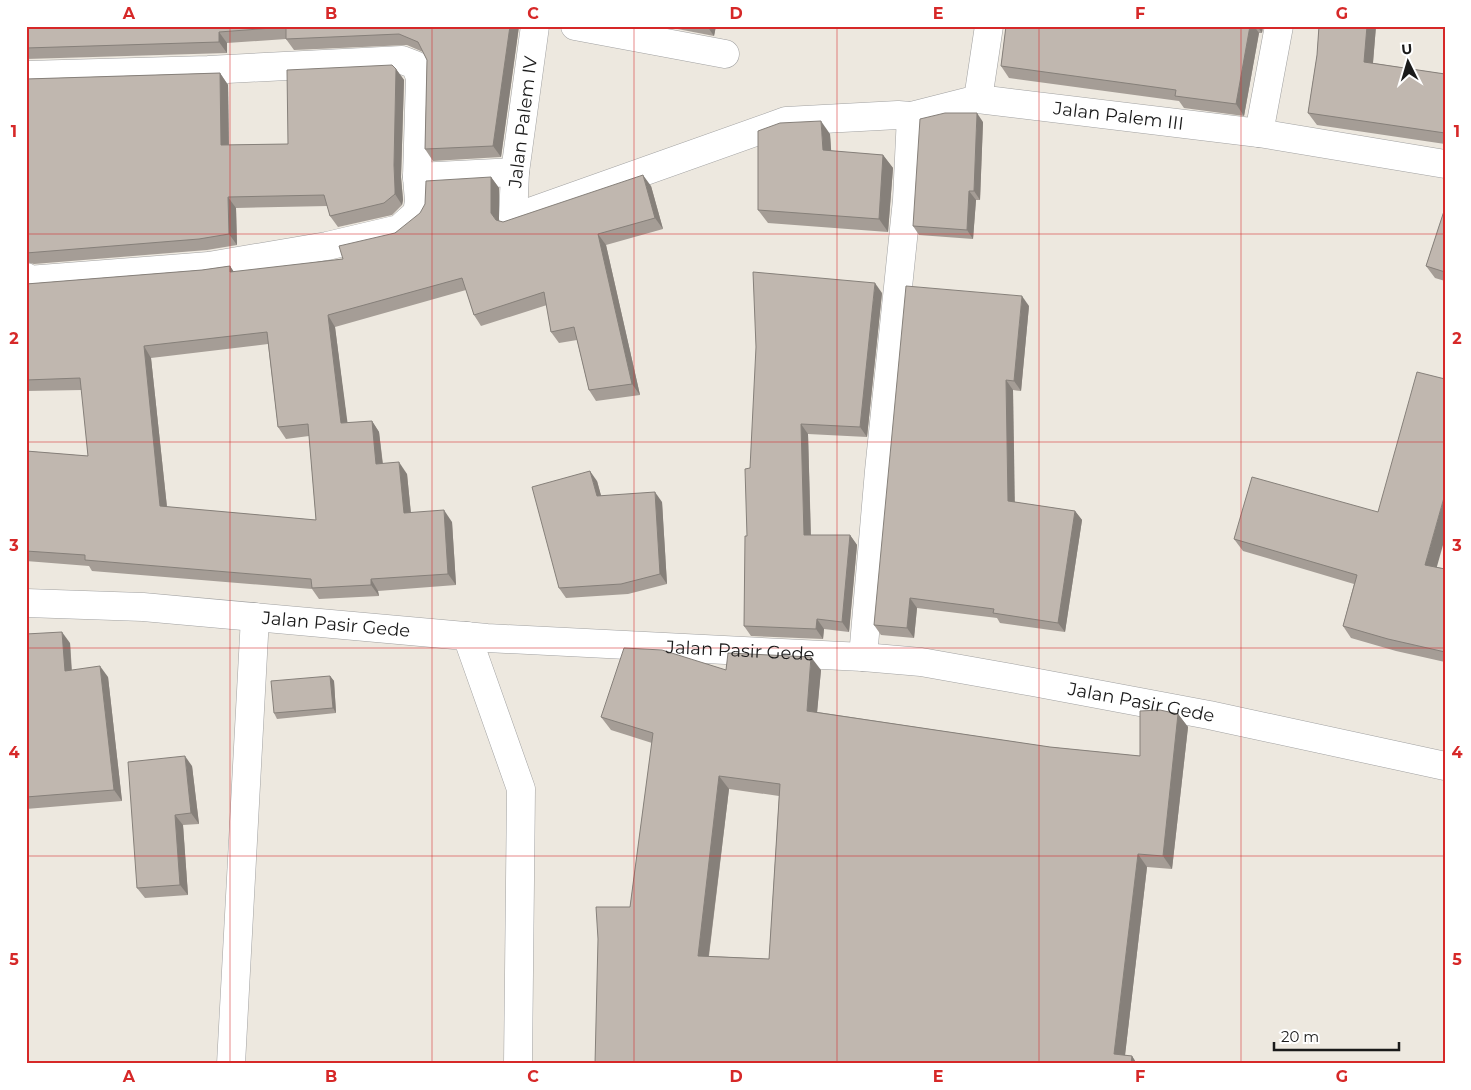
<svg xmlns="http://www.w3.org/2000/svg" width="1471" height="1090" viewBox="0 0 1471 1090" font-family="Montserrat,sans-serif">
<rect width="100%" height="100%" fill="#ede8df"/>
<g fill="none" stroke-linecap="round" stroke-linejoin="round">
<g stroke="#a1a1a1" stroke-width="29">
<g id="street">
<path id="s1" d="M 535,26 L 515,172 L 513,218 L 786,121 L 898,115 L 911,116 L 978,99 L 1259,133 L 1445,164"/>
<polyline points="575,26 725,54"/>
<polyline points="26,75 208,70 402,60 415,65 420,77 417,177 419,201 417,213 399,229 327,246 209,266 28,280 26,277"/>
<polyline points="978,99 989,26"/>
<polyline points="1259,133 1279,26"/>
<polyline points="417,177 515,172"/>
<path id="s2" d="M 26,603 L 143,607 L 487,638 L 863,657 L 921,662 L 1033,682 L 1209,715 L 1445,766"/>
<polyline points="467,636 521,789 518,1064"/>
<polyline points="863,657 879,471 907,200 911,116"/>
<polyline points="231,1064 255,617"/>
</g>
</g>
<use href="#street" stroke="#fff" stroke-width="28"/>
</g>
<g fill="#a59d96" fill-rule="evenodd">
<polygon points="26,26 519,26 501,157 433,161 425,149 427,60 423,52 407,45 294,50 286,39 227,43 227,53 26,59"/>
<polygon points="662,26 716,26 714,36"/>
<polygon points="1006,26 1263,26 1262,33 1259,33 1244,116 1184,108 1179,101 1009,78 1001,66"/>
<polygon points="1319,26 1376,26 1373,63 1445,74 1445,144 1317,125 1308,113 1317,55"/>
<polygon points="396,69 404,80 401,177 403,200 402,205 392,215 338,227 330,216 328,206 236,208 237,245 207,250 34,264 26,262 26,79 220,73 228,85 229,145 288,144"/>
<polygon points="983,122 980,200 976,200 973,239 919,235 913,226"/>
<polygon points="830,134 831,151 883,155 893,168 888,232 768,223 758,210"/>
<path d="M 491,177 L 499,188 L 499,221 L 503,222 L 651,186 L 663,229 L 606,245 L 640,395 L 596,401 L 589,390 L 577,340 L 559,343 L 551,332 L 547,305 L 481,326 L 474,315 L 466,290 L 335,327 L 347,423 L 372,421 L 379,432 L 383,464 L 407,474 L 411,513 L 452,522 L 456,585 L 378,591 L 379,596 L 319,599 L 312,589 L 92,571 L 89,566 L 26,561 L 26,451 L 88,456 L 82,390 L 26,391 L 26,284 L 202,270 L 230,266 L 234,272 L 343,259 L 395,233 ZM 268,344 L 278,427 L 286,439 L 309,436 L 316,520 L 167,507 L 151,358 Z"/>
<polygon points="1445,208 1445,281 1435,278 1426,266"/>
<polygon points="882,293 867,437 808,434 811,535 850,535 857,545 849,632 824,629 823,639 751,636 744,626 750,468"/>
<polygon points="1029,306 1021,391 1013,390 1014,502 1075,511 1082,520 1065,632 1000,623 997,618 917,608 914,638 881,635 874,625"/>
<polygon points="597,481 601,496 662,502 667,584 628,594 566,598 559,588"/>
<polygon points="1378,512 1437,567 1445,569 1445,662 1396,651 1351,638 1343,626 1354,584 1243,551 1234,539"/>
<polygon points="26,634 70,643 72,670 108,677 122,801 26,809"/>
<path d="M 726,670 L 821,670 L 817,712 L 1050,747 L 1140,756 L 1178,714 L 1188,727 L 1172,869 L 1147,867 L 1125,1055 L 1132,1056 L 1137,1064 L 595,1064 L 630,907 L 652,743 L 611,730 L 601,717 ZM 729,789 L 779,796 L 769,959 L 709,956 Z"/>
<polygon points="330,676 334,681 336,713 277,719 274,713"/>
<polygon points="192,766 199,824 183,825 188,895 145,898 137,888"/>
</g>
<g fill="#86807a">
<polygon points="510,26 519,26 501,157 493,146"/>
<polygon points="707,26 716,26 714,36"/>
<polygon points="1250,26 1254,26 1259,33 1244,116 1236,104"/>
<polygon points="1257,26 1263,26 1262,33"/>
<polygon points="1367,26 1376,26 1372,74 1364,62"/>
<polygon points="219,32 227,43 227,53 219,42"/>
<polygon points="396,69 404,80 401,177 403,200 402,205 395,194 394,165"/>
<polygon points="220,73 228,85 229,156 221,145"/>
<polygon points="977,113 983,122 980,200 974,191"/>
<polygon points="821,121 830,134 832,163 823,150"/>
<polygon points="883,155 893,168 888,232 879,219"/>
<polygon points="643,175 651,186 663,229 655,218"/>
<polygon points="491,177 499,188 499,224 491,213"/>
<polygon points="969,191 976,200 973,239 967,230"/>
<polygon points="228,197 236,208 237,245 229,234"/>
<polygon points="598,234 606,245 640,395 632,384"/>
<polygon points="230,266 237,277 230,272"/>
<polygon points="875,283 882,293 867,437 860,427"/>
<polygon points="1022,296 1029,306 1021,391 1014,381"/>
<polygon points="328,315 335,327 349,434 341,423"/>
<polygon points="144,346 151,358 168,517 160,506"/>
<polygon points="1006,380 1013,390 1015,510 1008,501"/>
<polygon points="372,421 379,432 384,476 376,464"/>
<polygon points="801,424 808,434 811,545 804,535"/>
<polygon points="399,462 407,474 412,525 404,513"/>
<polygon points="590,471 597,481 604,506 597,496"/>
<polygon points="655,492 662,502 667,584 660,574"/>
<polygon points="1445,494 1445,538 1434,577 1425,565"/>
<polygon points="444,510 452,522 456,585 448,574"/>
<polygon points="1075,511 1082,520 1065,632 1058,623"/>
<polygon points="850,535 857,545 849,632 842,622"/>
<polygon points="371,579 378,591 379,596 371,585"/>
<polygon points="910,598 917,608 914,638 907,628"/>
<polygon points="817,619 824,629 823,639 816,629"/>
<polygon points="62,632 70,643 72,682 65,671"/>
<polygon points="811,657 821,670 816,724 807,711"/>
<polygon points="100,666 108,677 122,801 114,790"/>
<polygon points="330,676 334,681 336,713 333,708"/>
<polygon points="1178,714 1188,727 1172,869 1163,856"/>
<polygon points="185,756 192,766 199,824 191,813"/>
<polygon points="719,776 729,789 707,969 698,956"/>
<polygon points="175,815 183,825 188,895 180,885"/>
<polygon points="1138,854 1147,867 1124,1064 1114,1054"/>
<polygon points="1132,1056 1137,1064 1131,1064"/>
</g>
<g fill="#c0b7af" stroke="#86807a" fill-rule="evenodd">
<polygon points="26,26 510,26 493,146 425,149 427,60 418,42 399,34 286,39 286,27 219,32 219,42 26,48"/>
<polygon points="1006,26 1250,26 1236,104 1175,96 1176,90 1001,66"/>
<polygon points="1319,26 1367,26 1364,62 1445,74 1445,133 1308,113 1317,55"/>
<polygon points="392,65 396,69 394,165 395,189 395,194 384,203 330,216 324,195 228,197 229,234 199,239 26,253 26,79 220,73 221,145 288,144 287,70"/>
<polygon points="945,113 977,113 974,191 969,191 967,230 913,226 920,119"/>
<polygon points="821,121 823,150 883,155 879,219 758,210 758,131 780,123"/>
<path d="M 643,175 L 655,218 L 598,234 L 632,384 L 589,390 L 574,327 L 551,332 L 544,292 L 474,315 L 462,278 L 328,315 L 341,423 L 372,421 L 376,464 L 399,462 L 404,513 L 444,510 L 448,574 L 371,579 L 371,585 L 312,588 L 311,579 L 85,560 L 85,555 L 26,551 L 26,451 L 88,456 L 80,378 L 26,380 L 26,284 L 202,270 L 230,266 L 230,272 L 343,259 L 339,246 L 395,233 L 420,213 L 425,204 L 426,181 L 491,177 L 491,213 L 496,220 L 503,222 ZM 267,332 L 278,427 L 308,424 L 316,520 L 160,506 L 144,346 Z"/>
<polygon points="1445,208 1445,272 1426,266"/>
<polygon points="753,272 875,283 860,427 801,424 804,535 850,535 842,622 817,619 816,629 744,626 745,536 747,536 745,469 750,468 756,347"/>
<polygon points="906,286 1022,296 1014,381 1006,380 1008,501 1075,511 1058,623 993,613 994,609 910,598 907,628 874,625"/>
<polygon points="1417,372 1445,379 1445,494 1425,565 1445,569 1445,652 1388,639 1343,626 1357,575 1234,539 1252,477 1378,512"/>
<polygon points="590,471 597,496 655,492 660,574 621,584 559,588 532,487"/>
<polygon points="62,632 65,671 100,666 114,790 26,797 26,634"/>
<path d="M 624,648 L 662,650 L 726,670 L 728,653 L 811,657 L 807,711 L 1050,747 L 1140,756 L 1140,711 L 1160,710 L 1178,714 L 1163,856 L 1138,854 L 1114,1054 L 1132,1056 L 1131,1064 L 595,1064 L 598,939 L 596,907 L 630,907 L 653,733 L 601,717 ZM 719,776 L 780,784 L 769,959 L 698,956 Z"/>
<polygon points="330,676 333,708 274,713 271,681"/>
<polygon points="185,756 191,813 175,815 180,885 137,888 128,762"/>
</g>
<path fill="none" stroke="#d62828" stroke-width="1" stroke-opacity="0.55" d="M 230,26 L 230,1064M 432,26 L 432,1064M 634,26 L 634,1064M 837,26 L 837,1064M 1039,26 L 1039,1064M 1241,26 L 1241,1064M 26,234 L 1445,234M 26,442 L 1445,442M 26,648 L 1445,648M 26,856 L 1445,856"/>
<g text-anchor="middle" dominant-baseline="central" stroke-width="4" stroke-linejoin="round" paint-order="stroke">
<g font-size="18" fill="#1a1a1a" stroke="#fff">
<text stroke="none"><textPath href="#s1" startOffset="819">Jalan Palem III</textPath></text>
<text transform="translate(523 122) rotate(-83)">Jalan Palem IV</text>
<text stroke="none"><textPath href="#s2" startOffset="311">Jalan Pasir Gede</textPath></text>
<text stroke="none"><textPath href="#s2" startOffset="716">Jalan Pasir Gede</textPath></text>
<text stroke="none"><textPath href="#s2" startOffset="1121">Jalan Pasir Gede</textPath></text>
</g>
</g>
<rect width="1471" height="1090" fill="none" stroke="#ffffff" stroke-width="55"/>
<g transform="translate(1408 62) rotate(355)" stroke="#ffffff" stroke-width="4" paint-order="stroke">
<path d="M0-4L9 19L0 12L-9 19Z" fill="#1a1a1a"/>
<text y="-8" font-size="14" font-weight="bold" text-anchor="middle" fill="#1a1a1a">U</text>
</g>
<path d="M1274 1042v8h125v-8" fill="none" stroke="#1a1a1a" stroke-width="2.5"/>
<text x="1281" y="1042" font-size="15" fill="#1a1a1a" stroke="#ffffff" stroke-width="4" paint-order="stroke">20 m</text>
<rect x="28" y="28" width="1416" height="1034" fill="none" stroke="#d62828" stroke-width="2"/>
<g font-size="16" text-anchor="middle" font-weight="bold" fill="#d62828">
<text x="129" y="19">A</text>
<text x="331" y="19">B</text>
<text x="533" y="19">C</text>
<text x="736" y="19">D</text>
<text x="938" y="19">E</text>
<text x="1140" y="19">F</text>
<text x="1342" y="19">G</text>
<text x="14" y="137">1</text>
<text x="1457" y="137">1</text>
<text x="14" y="344">2</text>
<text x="1457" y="344">2</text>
<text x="14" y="551">3</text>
<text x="1457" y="551">3</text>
<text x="14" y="758">4</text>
<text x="1457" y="758">4</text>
<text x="14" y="965">5</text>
<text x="1457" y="965">5</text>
<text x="129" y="1082">A</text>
<text x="331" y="1082">B</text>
<text x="533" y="1082">C</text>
<text x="736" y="1082">D</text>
<text x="938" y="1082">E</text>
<text x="1140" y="1082">F</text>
<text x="1342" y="1082">G</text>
</g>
</svg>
